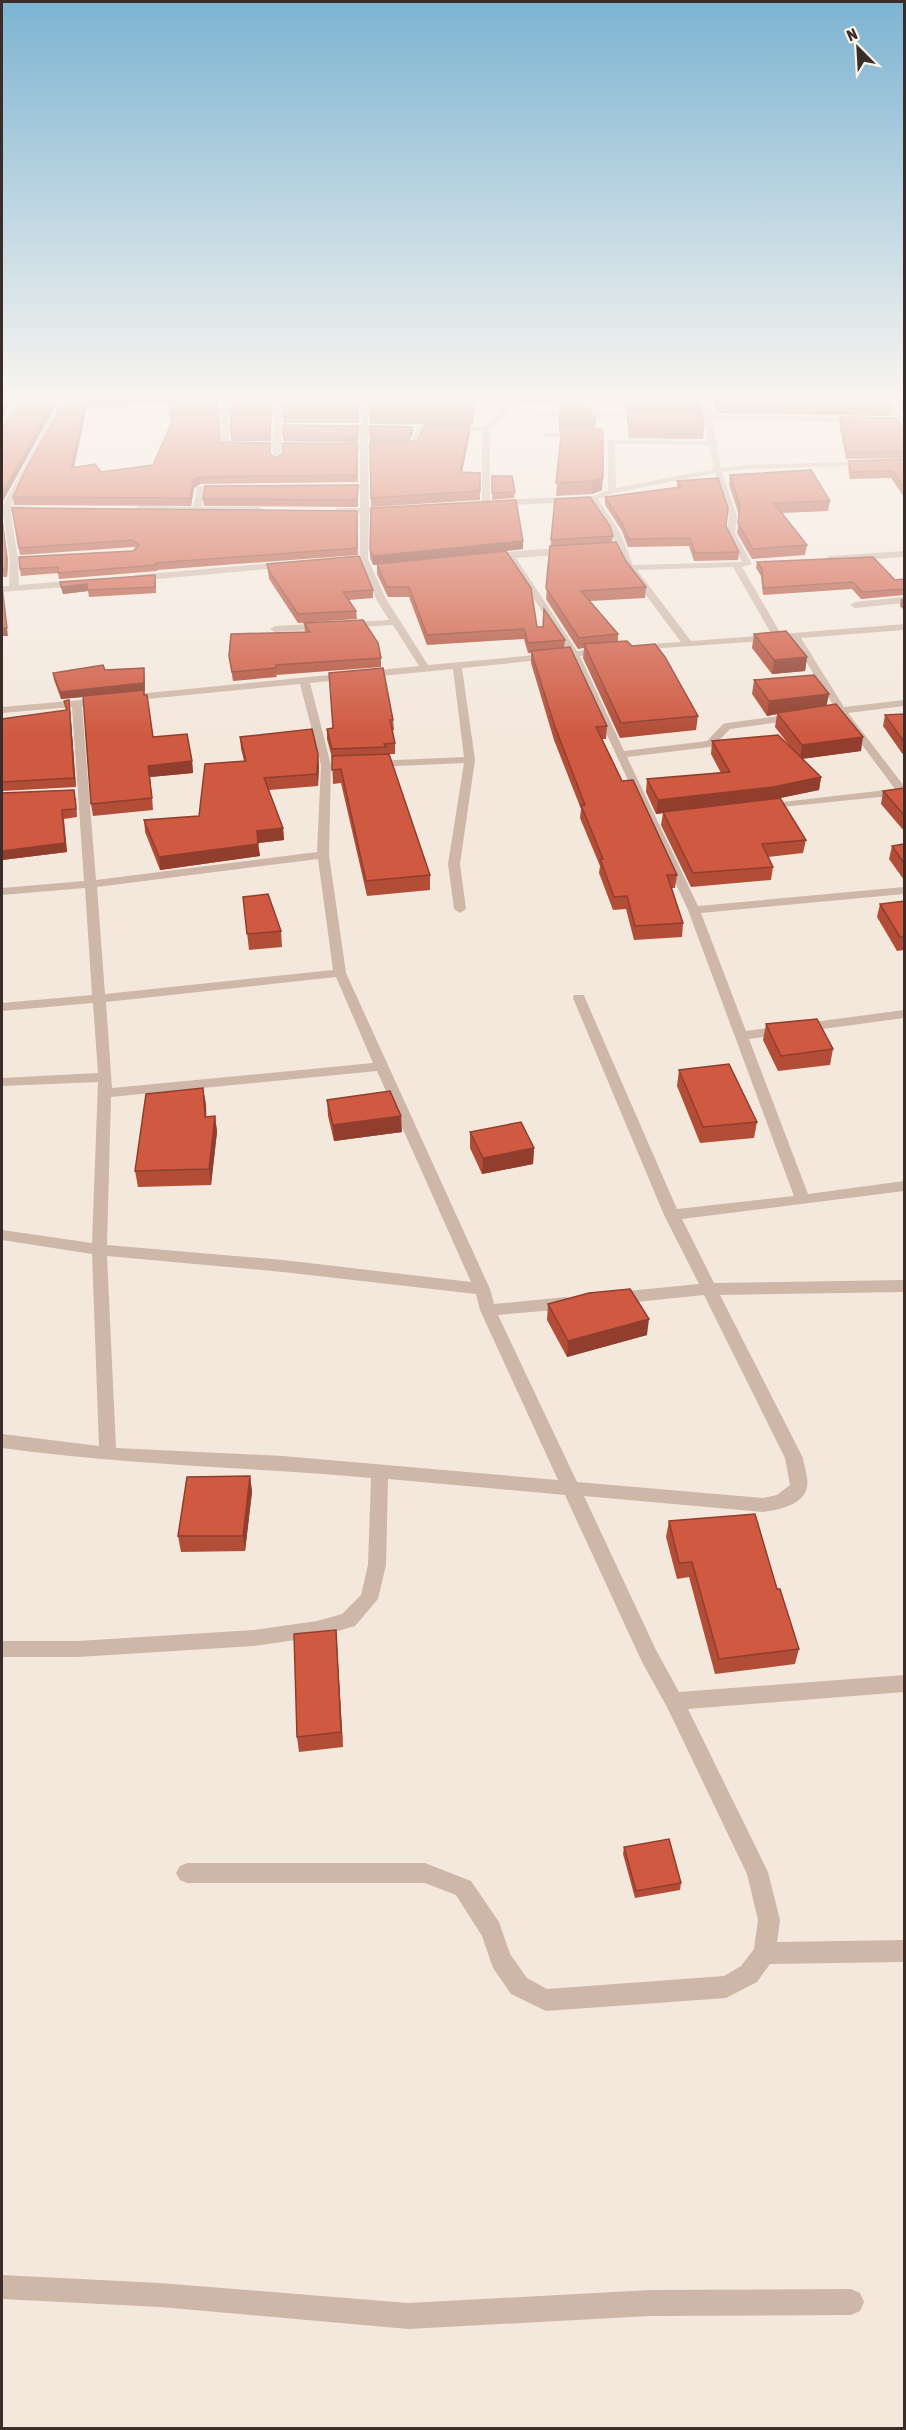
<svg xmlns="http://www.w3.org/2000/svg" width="906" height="2430" viewBox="0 0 906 2430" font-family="'Asap Condensed',sans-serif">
<rect width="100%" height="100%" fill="#f4e8dd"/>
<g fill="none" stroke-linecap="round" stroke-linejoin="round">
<g fill="#ceb7a8" fill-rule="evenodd">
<polygon points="17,396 25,396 16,416 5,431 2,431 2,424"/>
<polygon points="62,396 70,396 25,475 11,506 31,506 35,509 31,512 11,512 18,560 19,585 79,580 84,583 79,586 2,592 2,586 9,586 10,560 2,507"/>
<polygon points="220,396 228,396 229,443 273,443 274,396 282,396 281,443 303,444 307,446 303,448 281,448 281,456 277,458 273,456 273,448 222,447"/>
<path d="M 362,396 L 369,397 L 368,425 L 389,426 L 393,428 L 389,430 L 368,430 L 368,444 L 411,443 L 418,426 L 425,428 L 417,447 L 368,449 L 369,508 L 391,507 L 395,510 L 391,513 L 369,513 L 368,559 L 386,599 L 428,665 L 568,652 L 508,558 L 488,560 L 484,557 C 491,552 560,547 572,549 L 573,551 L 569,554 L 516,558 L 577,651 L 605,648 L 610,651 L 605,654 L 580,656 L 624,751 L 707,741 L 723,724 L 727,723 L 794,714 L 799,717 L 794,720 L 730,729 L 714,746 L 710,747 L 627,757 L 698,906 L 904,887 L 904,894 L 701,913 L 746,1031 L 904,1010 L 904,1018 L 749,1039 L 808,1194 L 904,1181 L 904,1191 L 682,1219 L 714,1283 L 904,1280 L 904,1292 L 720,1295 L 803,1458 C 804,1466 809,1479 807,1487 C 804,1505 778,1510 763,1512 L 584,1496 L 656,1650 L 679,1692 L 904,1675 L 904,1692 L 688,1709 L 768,1872 L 780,1920 L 777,1942 L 904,1940 L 904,1962 L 770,1964 L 757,1982 L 726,1998 L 546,2011 L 511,1994 L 493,1968 L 482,1936 L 456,1895 L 425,1883 L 187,1883 L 180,1880 L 176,1873 L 180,1866 L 187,1863 L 425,1863 L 471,1881 L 499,1922 L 510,1954 L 527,1978 L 547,1989 L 724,1976 L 741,1966 L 754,1949 L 758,1920 L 747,1874 L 667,1707 L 642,1662 L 565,1495 L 388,1479 L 386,1565 L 378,1599 L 355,1626 L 317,1637 L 254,1646 L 78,1657 L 2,1657 L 2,1641 L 78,1641 L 254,1630 L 317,1621 L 342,1614 L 361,1595 L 368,1565 L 371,1478 C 248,1467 124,1465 2,1448 L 2,1434 L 99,1446 L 92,1254 L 2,1240 L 2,1230 L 92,1243 L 98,1082 L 2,1086 L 2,1078 L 98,1073 L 93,1003 L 2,1011 L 2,1003 L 92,995 L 85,888 L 2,895 L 2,888 L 84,881 L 72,707 L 2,713 L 2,707 L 103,698 L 108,701 L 103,704 L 82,706 L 96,880 L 317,852 L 321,765 L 300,684 L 127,701 L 122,698 L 127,695 L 419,666 L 393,625 L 275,632 L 270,629 L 275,626 L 389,620 L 376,599 L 361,562 L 342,564 L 338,561 L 360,557 L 360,513 L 337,514 L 333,511 L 337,508 L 360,508 L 360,489 L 339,489 L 335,487 L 339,485 L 360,484 L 360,449 L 339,449 L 335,447 L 339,445 L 360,444 L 360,430 L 338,429 L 334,427 L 338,425 L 361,425 ZM 571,657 L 688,910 L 794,1196 L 677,1209 L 585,998 L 584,995 L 574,995 L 573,998 L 664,1215 L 699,1284 L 617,1292 L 611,1294 L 609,1298 L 611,1302 L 617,1304 L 704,1295 L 785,1458 L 790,1485 L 777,1495 L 763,1498 L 577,1482 L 498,1315 L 566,1309 L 572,1307 L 574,1303 L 572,1299 L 566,1297 L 494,1304 L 490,1289 L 346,973 L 329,855 L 331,765 L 310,683 L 453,669 L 464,757 L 374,761 L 369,764 L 374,767 L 464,763 L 448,864 L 454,909 L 460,913 L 466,909 L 460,864 L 475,760 L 462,668 ZM 318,859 L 333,970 L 105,994 L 97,887 ZM 336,977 L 373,1063 L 112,1088 L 106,1002 ZM 377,1071 L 471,1282 L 283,1260 L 107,1245 L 111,1097 ZM 107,1256 L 283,1272 L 476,1294 L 480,1310 L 558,1480 L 283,1456 L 116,1448 Z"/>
<polygon points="499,396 507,396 507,414 490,430 490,504 486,507 482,504 482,431 452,430 448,428 452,426 484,427 499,413"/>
<path d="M 703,396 L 711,396 L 712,415 L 893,418 L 885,396 L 893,396 L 901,417 L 904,417 L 904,433 L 895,422 L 712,420 L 721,468 L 745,465 L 904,460 L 904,464 L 745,469 L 722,472 L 737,516 L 735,533 L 752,564 L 742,567 L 781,634 L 904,624 L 904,630 L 801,638 L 844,707 L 904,700 L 904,706 L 848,713 L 904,786 L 904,796 L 900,795 L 761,809 L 761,805 L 765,804 L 895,789 L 839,714 L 821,716 L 816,713 L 835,708 L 792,639 L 634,650 L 632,648 L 637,645 L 681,642 L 627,570 L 617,550 L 599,552 L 595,549 L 615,545 L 612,532 L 591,501 L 496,506 L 492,503 L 496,500 L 592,496 L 608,490 L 608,440 L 708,441 L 705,420 L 682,419 L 678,417 L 682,415 L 704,415 ZM 615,444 L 709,445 L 714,469 L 616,488 ZM 715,473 L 729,516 L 727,533 L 742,562 L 633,565 L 620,532 L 598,499 L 614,493 ZM 733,567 L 772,635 L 691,641 L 637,570 Z"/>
<polygon points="541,412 646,414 650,416 646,418 538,416 538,412"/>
<polygon points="548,433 581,434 585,436 581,438 545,437 544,435"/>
<polygon points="197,486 225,486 229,488 225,490 204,490 202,507 259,507 263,510 259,513 139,512 135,509 139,506 193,507"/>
<polygon points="904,551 904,557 829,562 825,559 829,556"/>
<polygon points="285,562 289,565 288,567 136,581 131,578 136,575"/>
<polygon points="904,597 904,603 855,608 850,605 855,602"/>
<polygon points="2,2275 160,2283 408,2303 650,2290 851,2289 860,2293 864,2302 860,2311 851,2315 650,2316 408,2329 160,2307 2,2299"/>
</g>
</g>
<g fill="#b24d38" fill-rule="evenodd">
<path d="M 68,396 L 218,396 L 220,442 L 271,454 L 276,458 L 357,444 L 358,482 L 200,484 L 194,488 L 191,506 L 14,505 L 13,497 ZM 173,403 L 169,413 L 170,420 L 173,420 L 153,465 L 101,472 L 74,468 L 87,406 L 123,407 L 124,405 Z"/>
<polygon points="230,396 272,396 271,441 231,441"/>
<polygon points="284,396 361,396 359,397 359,423 283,423"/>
<polygon points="370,396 498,396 497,400 477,399 472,425 370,424"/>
<polygon points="509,396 577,396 582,403 582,407 596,420 595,429 602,490 592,494 556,496 561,431 559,431 559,419 563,406 509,402"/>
<polygon points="625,396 701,406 700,410 704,428 703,439 629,438 627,420 627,411 626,411"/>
<polygon points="713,396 886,396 891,409 890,416 716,413"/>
<polygon points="895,396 904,396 904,416 903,415"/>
<polygon points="840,417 904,428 904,458 846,459 839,423"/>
<polygon points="283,425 358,426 358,443 283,441"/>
<polygon points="470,425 470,433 462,473 480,473 480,500 371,507 370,443 417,441"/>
<polygon points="370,426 413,433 409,441 370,443"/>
<polygon points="904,459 904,497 891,478 850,479 848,468 849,461"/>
<polygon points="730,475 830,501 828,511 782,513 807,545 805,555 752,559 737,533 739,515 729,485"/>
<polygon points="492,476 515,492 514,498 492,500"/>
<polygon points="677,481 726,526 739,552 738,560 694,561 689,546 628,547 622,531 605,505 605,497 677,487"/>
<polygon points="358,485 358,507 204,506 203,499"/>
<polygon points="555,499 613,536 612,542 646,587 645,598 590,601 618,634 618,642 698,716 696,730 620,738 583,658 584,648 578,649 546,599"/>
<polygon points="12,508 357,511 358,555 157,570 157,571 59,579 58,573 21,576 20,569 133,551 136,548 134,547 20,555"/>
<polygon points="2,516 8,560 7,577 2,577"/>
<polygon points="523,541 523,549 506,551 537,627 565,640 564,648 607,726 606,739 602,739 622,781 677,875 675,888 672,888 683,923 682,937 634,940 626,909 613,910 599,873 600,866 580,818 581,809 554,740 531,663 531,653 528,653 524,639 427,645 409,597 388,597 377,574 377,564 373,565 370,558 370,550"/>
<polygon points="757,562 895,580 904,579 904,595 861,599 852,589 763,595 761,576 756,568"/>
<polygon points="267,564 373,590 373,598 349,600 356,611 357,619 298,623 269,579"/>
<polygon points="156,581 156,593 89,597 88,591 63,594 60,582"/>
<polygon points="904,598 904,610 900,606 901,599"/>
<polygon points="304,623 381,658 381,667 276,675 277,677 233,681 229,656 305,632"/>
<polygon points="754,634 807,657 805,671 772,674 752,648"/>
<polygon points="144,668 145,691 144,691 153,737 192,761 193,773 150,777 153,810 93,816 91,804 83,697 61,699 54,680 53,673"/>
<polygon points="754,680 827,705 861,751 802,759 821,777 819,790 779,798 806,840 803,853 768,857 773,867 771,880 691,887 661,825 663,813 656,814 646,792 647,779 721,773 711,754 712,741 792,749 775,727 777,714 767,716 752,694"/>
<polygon points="64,701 70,708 76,787 2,791 2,719 66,710"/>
<polygon points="904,714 904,756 883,726 885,715"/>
<polygon points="393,720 394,730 392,730 395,743 395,754 389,754 430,875 430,890 367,896 341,783 333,784 332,758 327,739 327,729"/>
<polygon points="240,737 319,765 318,786 269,790 283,828 284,840 258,843 260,856 160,870 145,832 144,820 199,816 244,761 241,749"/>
<polygon points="904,788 904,831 881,804 883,791"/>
<polygon points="2,793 76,798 77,817 64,819 67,852 2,860"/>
<polygon points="904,844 904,880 889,859 892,846"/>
<polygon points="243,897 281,931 282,947 249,950"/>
<polygon points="904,901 904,950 897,951 877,917 880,904"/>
<polygon points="766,1024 833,1049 830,1065 778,1071 763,1040"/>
<polygon points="679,1070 757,1122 754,1138 700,1143 677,1086"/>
<polygon points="327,1100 402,1132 334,1141 328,1116"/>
<polygon points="206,1104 206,1117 215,1116 217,1132 211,1185 138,1187 135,1171"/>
<polygon points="470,1132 534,1148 533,1164 482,1174 470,1148"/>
<polygon points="548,1304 647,1335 567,1357 547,1320"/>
<polygon points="250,1476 252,1492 245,1551 181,1552 178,1536"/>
<polygon points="669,1521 799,1649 795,1664 715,1674 689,1577 677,1579 666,1537"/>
<polygon points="336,1630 343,1747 299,1752 297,1737"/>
<polygon points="624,1847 681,1883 680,1890 635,1898 623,1854"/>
</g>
<g fill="#913e2e">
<polygon points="10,396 14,396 2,420 2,411"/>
<polygon points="56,396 61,396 2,503 2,494"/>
<polygon points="476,396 477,396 477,399 472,425 472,418"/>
<polygon points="123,398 124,405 123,407 122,400"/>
<polygon points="86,399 87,406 72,475 71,468"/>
<polygon points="470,425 470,433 460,481 460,472"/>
<polygon points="413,427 413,433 409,441 409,435"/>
<polygon points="199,477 200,484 194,488 191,506 190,498 193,480"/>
<polygon points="603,478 602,490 592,494 592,481"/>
<polygon points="2,516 8,560 7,577 6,569"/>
<polygon points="523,541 523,549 373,565 373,556"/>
<polygon points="87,584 88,591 63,594 61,587"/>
<polygon points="2,586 8,636 2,636"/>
<polygon points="807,657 805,671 772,674 774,660"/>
<polygon points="144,668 145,691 144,691 145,706 144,691 61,699 60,692"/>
<polygon points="829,694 826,708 777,713 777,714 767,716 769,701"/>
<polygon points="69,700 70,708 76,787 74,778"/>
<polygon points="863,737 861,751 800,759 802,745"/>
<polygon points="318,754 319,765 318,786 317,774"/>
<polygon points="192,761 193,773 150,777 153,810 148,766"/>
<polygon points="821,777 819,790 771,800 656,814 658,800"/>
<polygon points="62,810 67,852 2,860 2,851"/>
<polygon points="283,828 284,840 258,843 257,831"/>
<polygon points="258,844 260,856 160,870 159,857"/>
<polygon points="203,1088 206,1104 207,1132 205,1117"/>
<polygon points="215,1116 217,1132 211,1185 209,1169"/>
<polygon points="401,1116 402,1132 334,1141 333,1125"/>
<polygon points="534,1148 533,1164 482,1174 483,1158"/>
<polygon points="649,1319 647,1335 567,1357 568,1341"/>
<polygon points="250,1476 252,1492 245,1551 243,1536"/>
<polygon points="336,1630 337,1645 343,1747 341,1732"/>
</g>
<g fill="#cf5941" stroke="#913e2e" stroke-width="1.5" fill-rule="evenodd">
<polygon points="2,396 10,396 2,411"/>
<polygon points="22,396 56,396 2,494 2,426 4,426 17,410"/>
<path d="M 68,396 L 217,396 L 220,442 L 270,443 L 270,454 L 276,458 L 283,454 L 283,443 L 357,444 L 357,475 L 199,477 L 193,480 L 190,498 L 13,497 L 26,469 ZM 175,397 L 169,413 L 176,413 L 153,465 L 101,472 L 95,464 L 71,468 L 86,399 L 122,400 L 123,398 Z"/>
<polygon points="230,396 271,396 270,434 231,434"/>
<polygon points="284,396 359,396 358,416 283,416"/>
<polygon points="370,396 476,396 472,418 370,417"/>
<polygon points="525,396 577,396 582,403 563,403 563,399"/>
<polygon points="625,396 660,396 661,400 700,400 701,406 626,405"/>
<polygon points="715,396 886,396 891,409 717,406"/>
<polygon points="899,396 904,396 904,409 904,408"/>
<polygon points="561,407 588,407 596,420 559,419"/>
<polygon points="627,409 702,410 704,428 629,427"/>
<polygon points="840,417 895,418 904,428 904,451 847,452"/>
<polygon points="283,425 358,426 358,437 283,435"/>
<polygon points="425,425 470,425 460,472 480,473 480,491 371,498 370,443 417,441"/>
<polygon points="370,426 413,427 409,435 370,436"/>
<polygon points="562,428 601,429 603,432 603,478 592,481 556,483"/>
<polygon points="904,459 904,488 893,471 851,472 849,461"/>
<polygon points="811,470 830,501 774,503 807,545 753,549 738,523 740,506 730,475"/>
<polygon points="492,476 512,476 515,492 492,493"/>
<polygon points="718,478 728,508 726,526 739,552 695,553 690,538 629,539 622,523 605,497 681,487 677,481"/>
<polygon points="358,485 357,500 203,499 205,486"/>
<polygon points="590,497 610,526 613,536 551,540 555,499"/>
<polygon points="516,500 523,541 373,556 370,550 371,508"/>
<polygon points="12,508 357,511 357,548 156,563 156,565 58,573 58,567 20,569 19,557 133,551 139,545 133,540 19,548"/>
<polygon points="2,519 6,553 6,569 2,570"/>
<polygon points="616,542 626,561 646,587 581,591 618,634 579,638 546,588 550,546"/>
<polygon points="506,551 531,588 537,627 543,627 544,609 565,640 528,643 524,629 427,635 409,587 387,587 377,564"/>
<polygon points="359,556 373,590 343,592 356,611 298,614 269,571 267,564"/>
<polygon points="873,557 895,580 904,579 904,589 862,592 853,582 763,588 762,569 757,562"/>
<polygon points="155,575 155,587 88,590 87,584 61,587 60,582"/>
<polygon points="2,586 7,628 2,628"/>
<polygon points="363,620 378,643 381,658 276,665 276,668 232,672 229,656 231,634 310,632 304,623"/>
<polygon points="786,631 807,657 774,660 754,634"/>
<polygon points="627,641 632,646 655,644 665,657 698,716 621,723 584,644"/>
<polygon points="570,647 607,726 596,727 622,781 633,780 677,875 667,875 683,923 635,926 627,896 614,897 600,859 603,859 581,805 585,805 555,727 531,651"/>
<polygon points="103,665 105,670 144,668 144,683 60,692 53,673"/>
<polygon points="383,668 393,720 390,720 395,743 384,744 386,747 332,749 327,729 333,728 329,673"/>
<polygon points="814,675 829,694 769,701 754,680"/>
<polygon points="144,690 144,695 147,695 153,737 187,734 192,761 148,766 152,798 91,804 83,696"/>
<polygon points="69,700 74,778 2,782 2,719 67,710 64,701"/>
<polygon points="836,704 863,737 802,745 777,713"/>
<polygon points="904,714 904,742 885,715"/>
<polygon points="312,729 318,754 317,774 264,778 283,828 257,831 258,844 159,857 144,820 199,816 205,764 246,761 240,737"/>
<polygon points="778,735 821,777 773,787 658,800 647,779 730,772 712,741"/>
<polygon points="389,754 430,875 366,881 341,769 332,770 332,756"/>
<polygon points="904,788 904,815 883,791"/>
<polygon points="74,790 76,809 62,810 65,843 2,851 2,793"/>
<polygon points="780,798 806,840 762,844 773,867 693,873 663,812"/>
<polygon points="904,844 904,863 892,846"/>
<polygon points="268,894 281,931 247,934 243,897"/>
<polygon points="904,901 904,937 900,937 880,904"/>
<polygon points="817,1019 833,1049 781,1056 766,1024"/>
<polygon points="729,1064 757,1122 703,1127 679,1070"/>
<polygon points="203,1088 205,1117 215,1116 209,1169 135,1171 146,1094"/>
<polygon points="390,1091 401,1116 333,1125 327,1100"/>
<polygon points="521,1122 534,1148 483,1158 470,1132"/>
<polygon points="630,1289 649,1319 568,1341 548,1304 589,1293"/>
<polygon points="250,1476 243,1536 178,1536 187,1477"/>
<polygon points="755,1514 777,1589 780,1589 799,1649 719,1659 692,1562 679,1563 669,1521"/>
<polygon points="336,1630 341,1732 297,1737 294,1634"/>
<polygon points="669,1839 681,1883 636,1891 624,1847"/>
</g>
<linearGradient id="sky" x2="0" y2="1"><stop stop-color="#7cb4d2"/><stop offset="0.54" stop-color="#faf5f0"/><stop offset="1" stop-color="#faf5f0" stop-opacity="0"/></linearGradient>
<rect width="906" height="736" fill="url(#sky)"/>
<rect width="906" height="2430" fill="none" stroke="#3a2d29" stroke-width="6"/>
<g transform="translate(858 48) rotate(336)" stroke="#fbf2ea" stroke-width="4.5" paint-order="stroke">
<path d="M0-4.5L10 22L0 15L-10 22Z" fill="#3a2d29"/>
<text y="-9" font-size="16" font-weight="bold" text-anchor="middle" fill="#3a2d29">N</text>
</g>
</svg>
